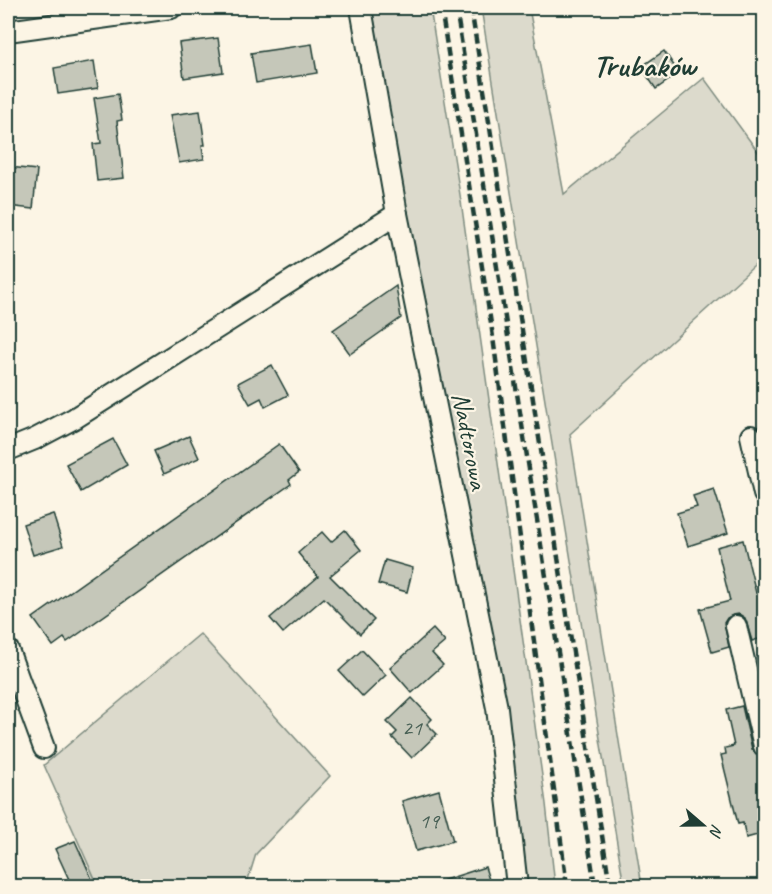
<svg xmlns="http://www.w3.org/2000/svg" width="772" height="894" viewBox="0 0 772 894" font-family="Caveat,sans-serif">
<rect width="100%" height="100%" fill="#fcf5e5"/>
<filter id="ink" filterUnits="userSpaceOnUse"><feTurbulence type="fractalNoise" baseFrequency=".0167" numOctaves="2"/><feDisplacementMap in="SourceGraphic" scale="12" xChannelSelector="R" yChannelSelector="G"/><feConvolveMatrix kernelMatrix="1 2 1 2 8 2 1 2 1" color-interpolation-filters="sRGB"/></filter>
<g filter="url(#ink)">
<g fill="#dcdacc" stroke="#7e8c80" stroke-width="1.5">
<polygon points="372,8 430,8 461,201 546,804 555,886 520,886 502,706 436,351 408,217"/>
<polygon points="481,8 529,8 564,194 704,78 764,160 764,257 570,434 642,886 624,886"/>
<polygon points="200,634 330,776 256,854 246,886 98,886 44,765"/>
</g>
<g fill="#c5c7b9" stroke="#1f3d34" stroke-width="1.5">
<polygon points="218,38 223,72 184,78 179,43"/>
<polygon points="312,44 317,73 256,83 251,53"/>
<polygon points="664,51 679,73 656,89 641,67"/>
<polygon points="94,61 98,88 58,94 54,68"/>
<polygon points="118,94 122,120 117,121 124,178 97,181 93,144 101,143 94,98"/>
<polygon points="200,111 205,145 202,145 204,159 179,163 170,115"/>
<polygon points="9,167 37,170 33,209 8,206"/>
<polygon points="396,286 401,318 350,354 333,330"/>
<polygon points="272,365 288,395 265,407 261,398 250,404 238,383"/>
<polygon points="189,436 199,458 164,474 154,451"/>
<polygon points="113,439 127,465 81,492 66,464"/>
<polygon points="279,444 299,472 289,480 291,484 67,642 64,638 53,646 33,618"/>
<polygon points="714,489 728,533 688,546 677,513 697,507 693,496"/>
<polygon points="53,514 63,546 33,555 23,524"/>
<polygon points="345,530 361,550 330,576 374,620 360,634 324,598 283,633 270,618 318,577 298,553 322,532 331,542"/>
<polygon points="743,540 756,593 765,590 765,637 752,641 745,618 739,614 733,615 727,618 724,623 729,647 712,652 700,609 730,601 717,547"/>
<polygon points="385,560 413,568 407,592 378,584"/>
<polygon points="433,629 445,642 432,653 443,665 412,693 390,668"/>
<polygon points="362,650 386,675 363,697 339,671"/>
<polygon points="412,698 432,719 427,724 437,734 412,758 392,737 397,732 387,722"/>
<polygon points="742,706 752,749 759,756 760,764 759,765 765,790 765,833 746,838 743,823 738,824 721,755 726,754 725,748 734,746 726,710"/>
<polygon points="439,790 453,841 416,851 402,801"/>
<polygon points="75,841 89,872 95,886 72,886 55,849"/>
<polygon points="485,867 491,886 436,886 435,883"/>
</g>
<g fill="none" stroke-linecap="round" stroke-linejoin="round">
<g stroke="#1f3d34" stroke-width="24">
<g id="street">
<polyline points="361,8 397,214 497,708 517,886"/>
<polyline points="8,31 171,8"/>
<polyline points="751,436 764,494"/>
<polyline points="8,450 35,439 75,418 397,214"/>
<polyline points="736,626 764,746"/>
<polyline points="8,650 44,748"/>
</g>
</g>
<use href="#street" stroke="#fcf5e5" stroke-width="20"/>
<g stroke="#1f3d34" stroke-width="4.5" stroke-dasharray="9 4.5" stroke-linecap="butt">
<polyline points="441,8 492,330 567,886"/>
<polyline points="456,8 595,886"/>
<polyline points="471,8 610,886"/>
</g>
</g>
</g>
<g text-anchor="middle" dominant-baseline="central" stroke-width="4.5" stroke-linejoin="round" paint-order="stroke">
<g font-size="22" fill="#486055">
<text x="412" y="728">21</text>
<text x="429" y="821">19</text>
</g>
<g font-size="26" fill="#1f3d34" stroke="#fcf5e5">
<text transform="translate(470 441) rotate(79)">Nadtorowa</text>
</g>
<g font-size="32" font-weight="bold" fill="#1f3d34" stroke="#fcf5e5">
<text x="644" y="65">Trubaków</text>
</g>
</g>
<rect width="772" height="894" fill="none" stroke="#fcf5e5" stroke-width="30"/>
<rect x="15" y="15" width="742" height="864" fill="none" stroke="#1f3d34" stroke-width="2" filter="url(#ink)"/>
<g transform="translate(703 825) rotate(110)" stroke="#fcf5e5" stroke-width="4.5" paint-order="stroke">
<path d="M0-4.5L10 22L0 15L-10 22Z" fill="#1f3d34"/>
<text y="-9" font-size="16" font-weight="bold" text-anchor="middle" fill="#1f3d34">N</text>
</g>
</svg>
